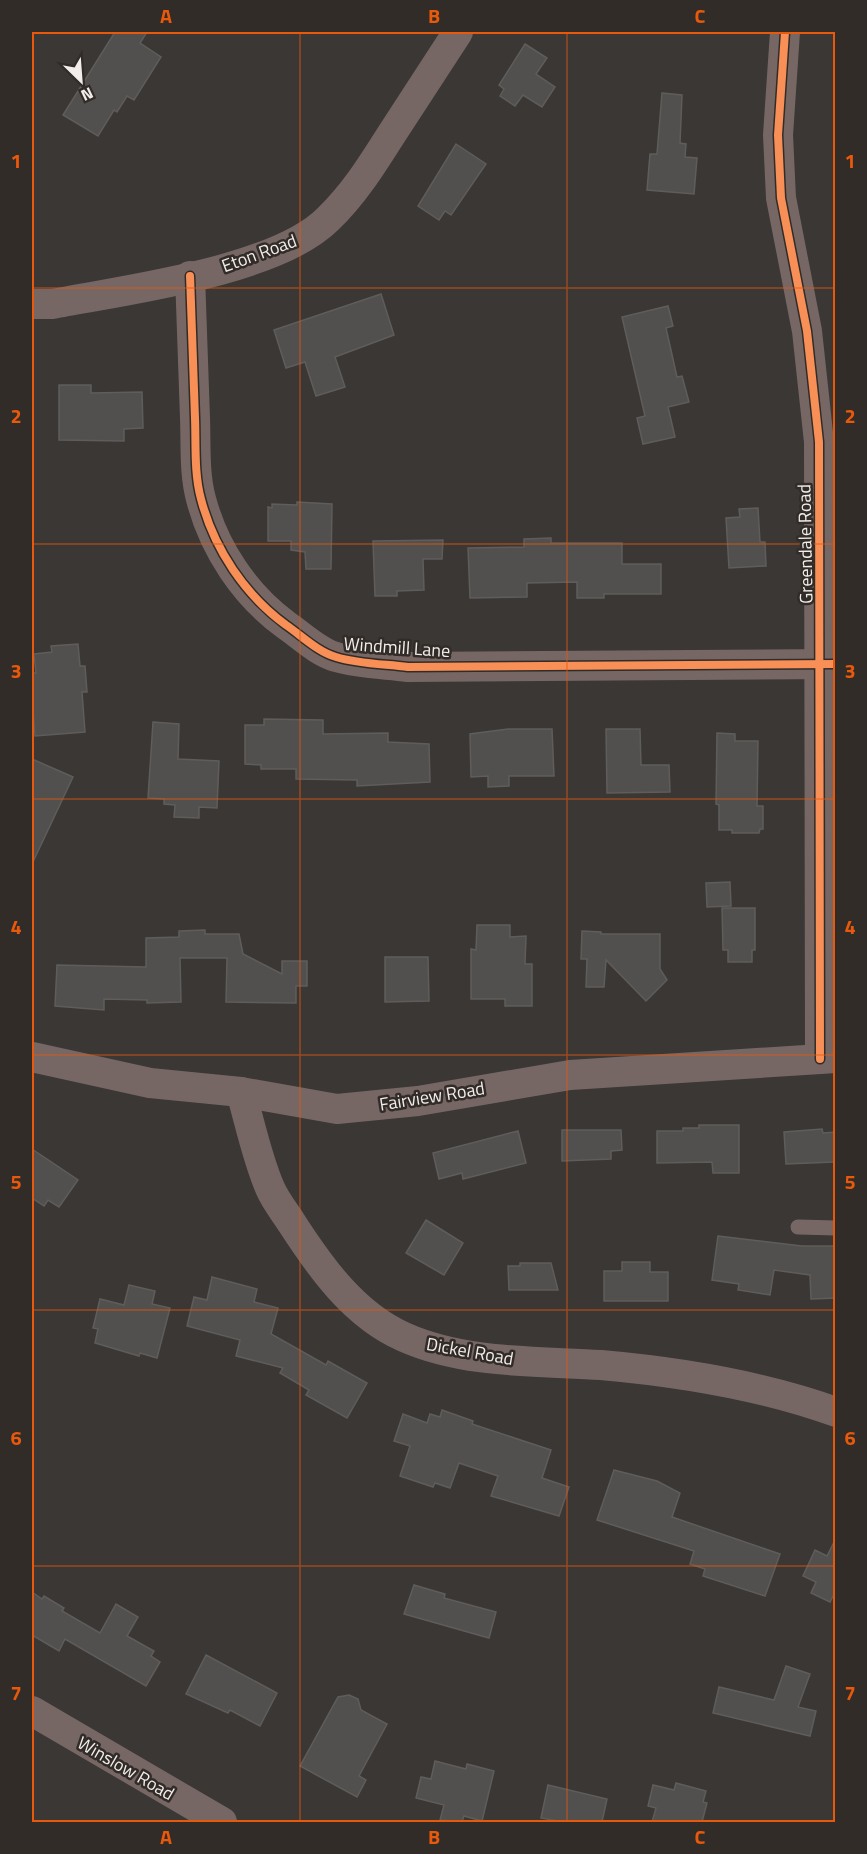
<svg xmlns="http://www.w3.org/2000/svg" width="867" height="1854" viewBox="0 0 867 1854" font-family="'Titillium Web',sans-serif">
<rect width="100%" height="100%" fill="#3a3735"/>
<g fill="#52504e" stroke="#5f5d5b" stroke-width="1.5">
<polygon points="115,32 147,32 140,43 161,57 134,100 127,96 117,112 114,110 98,136 63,115"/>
<polygon points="525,44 547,58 536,74 555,87 542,107 523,95 515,106 500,96 504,89 499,85"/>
<polygon points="662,93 682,95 680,143 686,144 685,157 697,158 694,194 647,190 650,154 657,154"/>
<polygon points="456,144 486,164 451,215 445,211 439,220 418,206"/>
<polygon points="381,294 394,335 335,357 345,387 316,396 305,362 286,368 274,330"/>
<polygon points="668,306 673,326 666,328 677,377 682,376 689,402 668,407 675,437 643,444 637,418 645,416 622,317"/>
<polygon points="59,385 91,385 91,393 142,392 143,428 124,429 124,441 59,440"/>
<polygon points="297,502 332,504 331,569 306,569 305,552 291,550 291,541 268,541 268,507 272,508 272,504 297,505"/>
<polygon points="758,508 760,542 765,542 766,566 729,568 726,518 740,517 739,509"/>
<polygon points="551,538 551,543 622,543 622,564 661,564 661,594 604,594 604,598 577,598 577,582 527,583 527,597 470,598 468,548 524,547 524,539"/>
<polygon points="443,540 442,559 423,559 424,590 397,591 397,596 375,596 373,541"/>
<polygon points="78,644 80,666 85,666 87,692 82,692 85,732 35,736 32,698 32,673 36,673 34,654 52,652 51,646"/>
<polygon points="264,719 323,720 323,734 388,733 388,742 429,744 430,782 357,786 357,780 296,779 296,769 261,769 261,765 245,764 245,725 264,725"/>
<polygon points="153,722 179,724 178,759 219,761 217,808 199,807 199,818 174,817 175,805 164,804 164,799 148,798"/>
<polygon points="508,729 552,729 554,776 509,776 509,786 488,787 488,776 471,777 470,734"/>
<polygon points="606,729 640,729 641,765 669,765 670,792 607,793"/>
<polygon points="717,733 735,734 735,741 758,741 757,806 763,806 763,829 760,829 759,833 732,833 732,830 719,830 719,805 716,804"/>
<polygon points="32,759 73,777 32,864"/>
<polygon points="730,882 731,906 707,907 706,883"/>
<polygon points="722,908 755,908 755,950 752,950 752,962 728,962 728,950 723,950"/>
<polygon points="477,925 510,925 510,937 526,936 525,964 532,964 532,1006 505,1006 505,999 471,999 471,949 476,950"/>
<polygon points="205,930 205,934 239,934 243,954 282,974 282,961 307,961 307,986 296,986 296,1003 226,1002 227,958 180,958 181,1002 147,1003 147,1000 104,999 104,1010 55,1006 57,965 146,967 146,938 179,937 179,931"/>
<polygon points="582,931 601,932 601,934 660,934 660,969 667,980 646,1001 606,960 604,987 586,987 587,959 581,959"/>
<polygon points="385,957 428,957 429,1001 385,1002"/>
<polygon points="699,1125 739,1125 739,1173 713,1173 712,1162 657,1163 657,1131 683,1131 683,1128 699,1128"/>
<polygon points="822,1129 823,1133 836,1132 834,1162 786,1164 784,1132"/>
<polygon points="562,1130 621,1130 622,1150 611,1151 611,1159 562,1161"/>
<polygon points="518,1131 526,1163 463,1179 462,1173 439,1179 433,1153"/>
<polygon points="32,1149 78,1180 59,1207 48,1200 44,1206 32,1198"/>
<polygon points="426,1220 463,1243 444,1275 406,1253"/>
<polygon points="718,1236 802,1246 836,1246 836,1298 811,1299 810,1275 774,1270 770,1295 738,1290 739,1284 712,1280"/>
<polygon points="622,1262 650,1262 650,1272 668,1272 668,1301 604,1301 604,1271 622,1271"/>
<polygon points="520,1263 551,1263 558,1290 509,1290 508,1266 520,1266"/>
<polygon points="212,1277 257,1289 254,1302 278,1308 271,1334 326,1365 328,1361 367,1383 347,1418 306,1395 309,1390 280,1373 283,1368 236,1356 240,1340 187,1326 194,1297 207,1300"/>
<polygon points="129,1285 155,1291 152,1304 170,1308 157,1358 140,1353 139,1356 95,1343 98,1329 93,1328 100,1299 124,1305"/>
<polygon points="442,1410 473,1421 472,1424 551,1450 542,1478 569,1487 559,1516 491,1496 498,1476 459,1463 450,1488 435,1483 433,1487 400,1476 410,1446 394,1441 403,1414 427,1423 430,1414 440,1417"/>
<polygon points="614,1470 657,1481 680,1493 672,1517 780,1554 765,1596 703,1576 705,1569 690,1564 694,1551 597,1520"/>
<polygon points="836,1538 836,1590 830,1602 811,1593 816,1582 803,1576 815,1550 827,1556"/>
<polygon points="414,1585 445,1594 444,1598 496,1612 489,1638 404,1614"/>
<polygon points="32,1592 42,1599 44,1596 64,1608 62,1611 100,1633 116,1604 138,1617 127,1636 154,1651 151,1656 160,1662 146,1686 65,1639 59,1651 32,1635"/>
<polygon points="206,1655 277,1693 260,1726 230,1710 228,1713 186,1694"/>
<polygon points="786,1666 810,1674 798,1707 816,1711 810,1736 713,1713 719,1687 774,1700"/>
<polygon points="349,1695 358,1699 361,1710 387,1724 359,1776 366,1780 357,1797 300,1766 338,1697"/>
<polygon points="435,1761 466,1769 467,1764 494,1771 482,1821 464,1816 462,1822 440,1820 444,1805 416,1798 421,1777 431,1779"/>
<polygon points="676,1783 706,1791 703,1802 707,1803 702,1822 652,1822 656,1808 648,1806 653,1785 674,1790"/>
<polygon points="548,1785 607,1799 602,1822 563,1822 541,1818"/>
</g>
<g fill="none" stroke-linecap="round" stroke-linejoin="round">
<polyline stroke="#766764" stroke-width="15" points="798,1227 836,1228"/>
<g stroke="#766764" stroke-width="30">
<polyline points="785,32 778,135 781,198 807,331 819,442 820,1059"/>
<path d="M 190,276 C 192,323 193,370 195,418 C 196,444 194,474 201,499 C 214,549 245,595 286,625 C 302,636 318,652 336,657 C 359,664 384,664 408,667 L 836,664"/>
<path d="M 32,304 L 52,304 C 125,290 276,271 328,219 C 354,194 372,165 391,135 C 413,101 436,66 458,32"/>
<polyline points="32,1057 150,1083 241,1092 337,1109 418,1101 570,1075 836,1058"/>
<path d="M 241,1092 C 250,1123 257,1158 270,1188 C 275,1200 284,1211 291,1222 C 320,1267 354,1315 404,1337 C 464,1364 537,1361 601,1365 C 680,1372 761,1385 836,1412"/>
<polyline points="32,1711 222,1822"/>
</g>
<g stroke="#322c28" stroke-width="11">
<g id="cycleway">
<polyline points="785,32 778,135 781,198 807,331 819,442 820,1059"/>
<path d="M 190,276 C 192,323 193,370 195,418 C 196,444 194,474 201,499 C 214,549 245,595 286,625 C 302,636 318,652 336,657 C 359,664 384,664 408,667 L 836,664"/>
</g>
</g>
<use href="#cycleway" stroke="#f78f57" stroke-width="8"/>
</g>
<path fill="none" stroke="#e8590c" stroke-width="1.5" stroke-opacity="0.55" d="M 300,32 L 300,1822M 567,32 L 567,1822M 32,288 L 836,288M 32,544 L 836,544M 32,799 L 836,799M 32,1055 L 836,1055M 32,1310 L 836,1310M 32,1566 L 836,1566"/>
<g text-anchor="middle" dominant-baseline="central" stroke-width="5" stroke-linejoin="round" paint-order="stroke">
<g font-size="18" fill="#f2edeb" stroke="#322c28">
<text transform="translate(259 253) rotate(-20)">Eton Road</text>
<text transform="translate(805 544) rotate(-91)">Greendale Road</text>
<text transform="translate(397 647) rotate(4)">Windmill Lane</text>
<text transform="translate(432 1096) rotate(-9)">Fairview Road</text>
<text transform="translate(470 1351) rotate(10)">Dickel Road</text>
<text transform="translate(126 1768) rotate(30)">Winslow Road</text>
</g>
</g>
<rect width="867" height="1854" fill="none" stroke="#322c28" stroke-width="66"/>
<g transform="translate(81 81) rotate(155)" stroke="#322c28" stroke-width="4.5" paint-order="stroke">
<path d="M0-4.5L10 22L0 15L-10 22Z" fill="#f2edeb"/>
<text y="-9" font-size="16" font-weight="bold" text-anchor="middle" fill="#f2edeb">N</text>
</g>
<rect x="33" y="33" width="801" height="1788" fill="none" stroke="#e8590c" stroke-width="2"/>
<g font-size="20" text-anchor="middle" font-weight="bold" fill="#e8590c">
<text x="166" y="23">A</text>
<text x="434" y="23">B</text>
<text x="700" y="23">C</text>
<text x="16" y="168">1</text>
<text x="850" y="168">1</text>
<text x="16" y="423">2</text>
<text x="850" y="423">2</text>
<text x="16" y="678">3</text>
<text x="850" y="678">3</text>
<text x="16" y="934">4</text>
<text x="850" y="934">4</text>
<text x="16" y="1189">5</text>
<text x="850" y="1189">5</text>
<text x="16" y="1445">6</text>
<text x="850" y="1445">6</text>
<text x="16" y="1700">7</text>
<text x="850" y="1700">7</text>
<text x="166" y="1844">A</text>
<text x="434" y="1844">B</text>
<text x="700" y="1844">C</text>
</g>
</svg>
